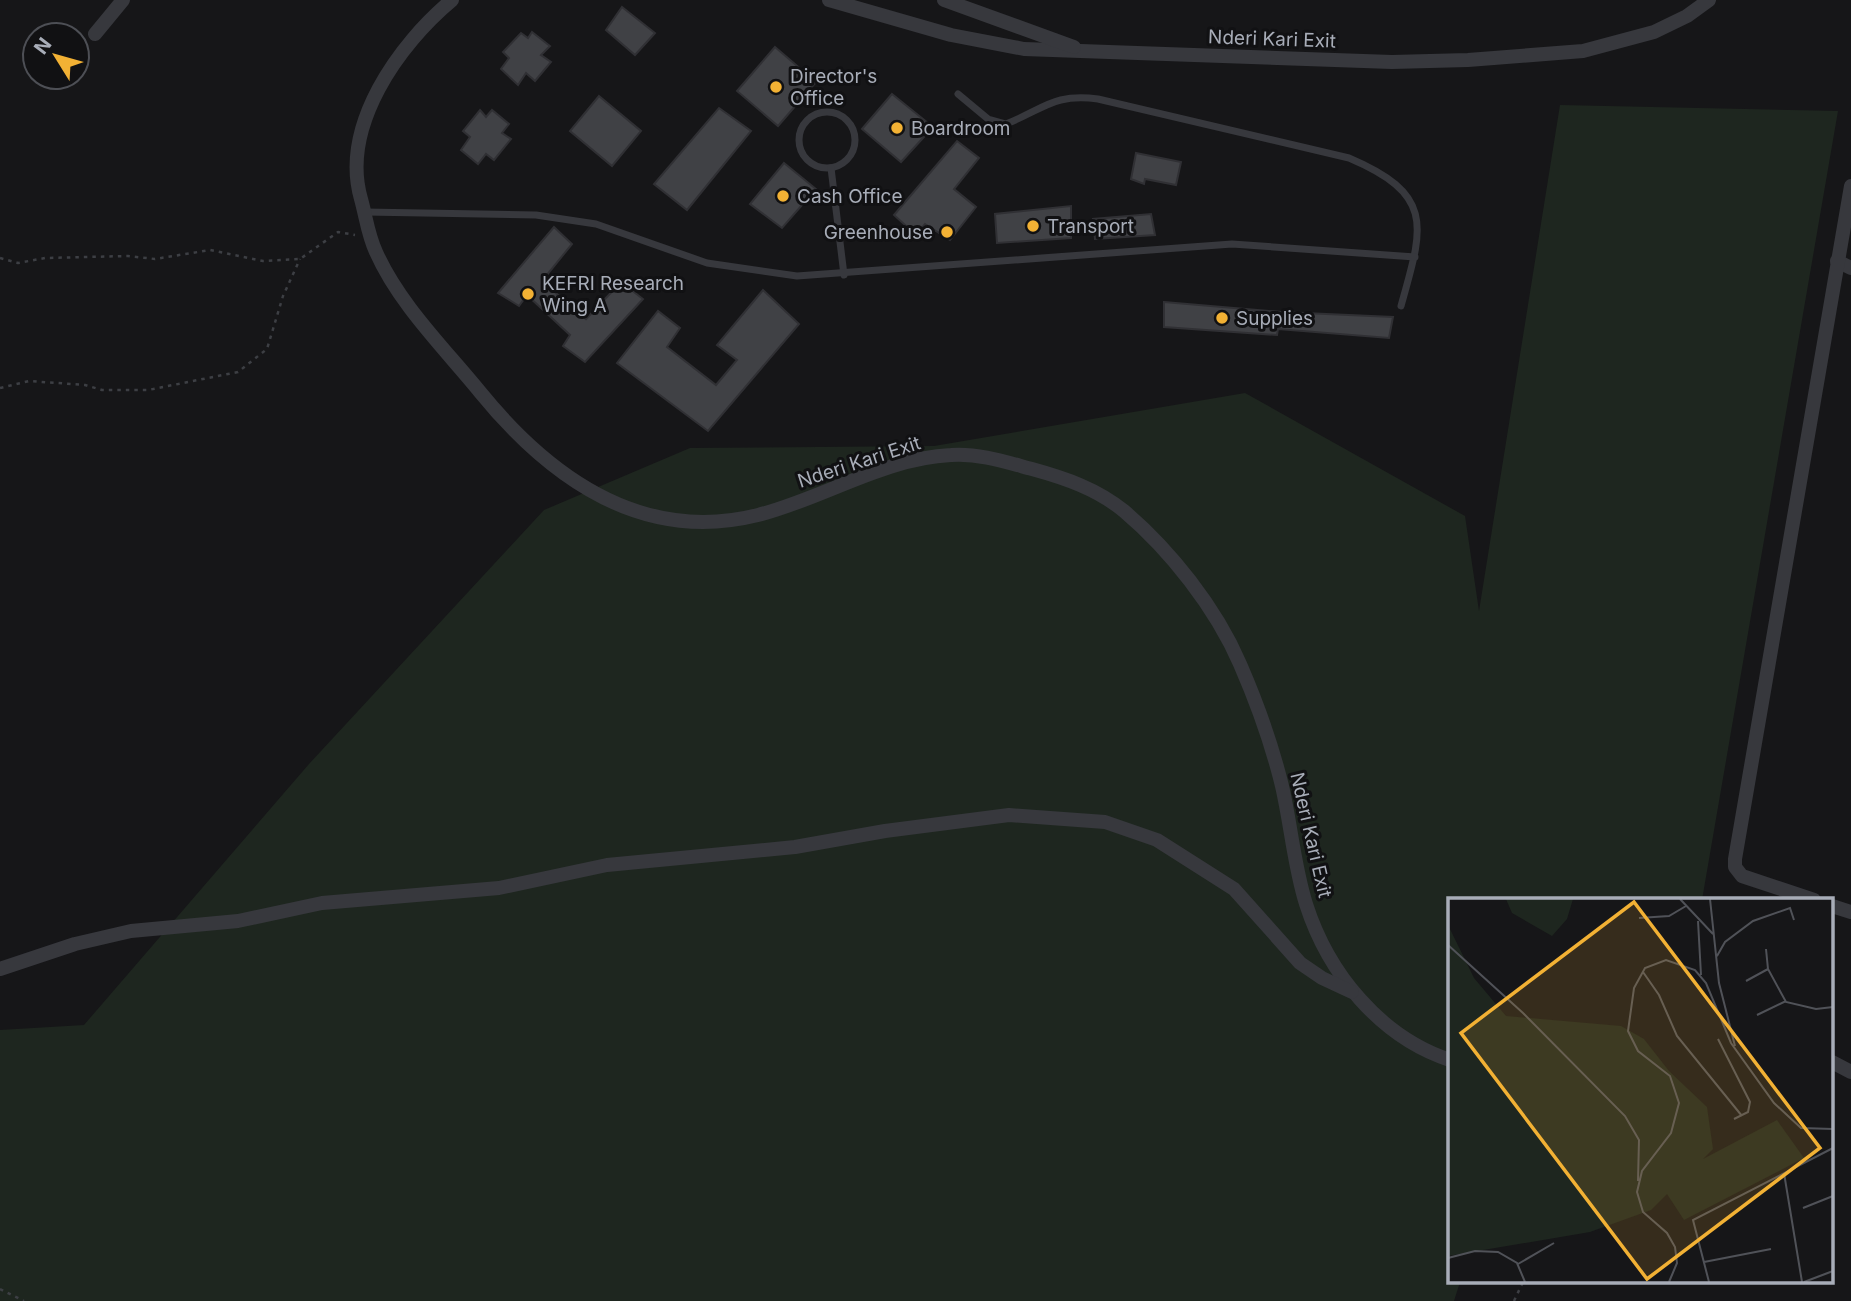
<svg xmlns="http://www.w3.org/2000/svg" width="1851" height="1301" viewBox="0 0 1851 1301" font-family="Inter,sans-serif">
<rect width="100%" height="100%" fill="#161618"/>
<polygon fill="#1e261f" points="1560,105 1838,111 1702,900 1518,897 1518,900 1450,900 1450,1282 1460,1282 1454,1301 0,1301 0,1030 84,1025 309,764 544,510 690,448 934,446 1245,393 1465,516 1479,611"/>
<g fill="#404145" stroke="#303034" stroke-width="2">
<polygon points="622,7 655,33 635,55 606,30"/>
<polygon points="532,32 550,46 541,55 551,62 535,81 526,73 518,85 501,69 509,58 503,52 521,33 528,38"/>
<polygon points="775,47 816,82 778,126 737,91"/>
<polygon points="892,94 933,127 901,162 862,129"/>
<polygon points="599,96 641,131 612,166 570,131"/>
<polygon points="719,108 751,131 687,210 654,184"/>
<polygon points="480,110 486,117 492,110 509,124 502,133 511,139 494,160 486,154 478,164 461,150 470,137 463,131"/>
<polygon points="957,141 979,158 954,189 976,207 950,240 925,224 916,235 894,215"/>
<polygon points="1136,153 1181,162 1176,185 1145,179 1144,184 1131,179"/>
<polygon points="784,163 816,189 782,228 750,204"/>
<polygon points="1071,206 1071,238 997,243 995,214"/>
<polygon points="1151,214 1155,235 1095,239 1093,219"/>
<polygon points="554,227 572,244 542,281 586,319 621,282 643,299 585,362 563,346 570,335 527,295 519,306 498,293"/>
<polygon points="763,290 799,324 708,431 617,363 658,311 680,328 667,347 716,385 737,360 717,345"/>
<polygon points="1164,302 1282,312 1393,317 1389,338 1278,329 1277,335 1164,327"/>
</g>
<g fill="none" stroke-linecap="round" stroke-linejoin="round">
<g stroke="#3d3f44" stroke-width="2.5" stroke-dasharray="3.5 5" stroke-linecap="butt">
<polyline points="0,258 18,263 45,258 128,256 155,259 210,250 263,261 300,259 338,232 355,235"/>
<polyline points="0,388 29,381 85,385 102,390 148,390 238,372 267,349 283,296 300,259"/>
<polyline points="0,1289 24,1301"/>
<polyline points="1514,1301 1523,1282"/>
</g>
<g stroke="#37383d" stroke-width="7">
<path d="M 958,94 L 988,119 L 1006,124 C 1044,109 1054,93 1098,99 L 1349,158 C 1436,195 1423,227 1401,306"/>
<circle cx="827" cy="140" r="28"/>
<polyline points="831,168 844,275"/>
<polyline points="365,212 536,215 596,224 707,263 797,276 1232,244 1415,257"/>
</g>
<g stroke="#37383d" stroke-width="14">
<path d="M 452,0 C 399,44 340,126 361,199 C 366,217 368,235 376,252 C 399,304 445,349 480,392 C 550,478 642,544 758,515 C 822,499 884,458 951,455 C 979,453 1006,462 1032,469 C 1065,478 1097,489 1124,511 C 1170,550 1216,608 1240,664 C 1257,703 1272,745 1282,786 C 1291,825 1294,866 1306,904 C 1328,973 1380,1037 1450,1060"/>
<polyline points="829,0 951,35 1024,49 1392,62 1468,60 1583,51 1654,32 1687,16 1709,0"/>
<polyline points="944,0 1074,47"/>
<polyline points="95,34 123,0"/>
<polyline points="1837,261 1851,268"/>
<polyline points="1814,900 1742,876 1735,867 1735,859 1851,186"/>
<polyline points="1832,906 1851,912"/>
<polyline points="0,969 75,944 131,931 238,921 322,903 499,888 607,865 795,847 885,831 1009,815 1105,822 1157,840 1234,889 1300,963 1322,978 1352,992"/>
<polyline points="1832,1062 1851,1072"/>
</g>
</g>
<g fill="#f2b134" stroke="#111113" stroke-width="2.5">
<circle cx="776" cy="87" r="7"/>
<circle cx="897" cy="128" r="7"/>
<circle cx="783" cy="196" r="7"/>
<circle cx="1033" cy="226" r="7"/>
<circle cx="947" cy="232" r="7"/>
<circle cx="528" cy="294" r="7"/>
<circle cx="1222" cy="318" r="7"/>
</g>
<g text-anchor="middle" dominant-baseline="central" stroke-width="6" stroke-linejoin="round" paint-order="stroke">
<g font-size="19" fill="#a8adb8" stroke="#111113">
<text transform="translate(1272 39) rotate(2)">Nderi Kari Exit</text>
<text transform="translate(859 462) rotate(-18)">Nderi Kari Exit</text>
<text transform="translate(1311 835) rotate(77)">Nderi Kari Exit</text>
</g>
<g font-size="19" fill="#a8adb8" stroke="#111113" text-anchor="start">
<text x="790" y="76">Director's<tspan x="790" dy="22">Office</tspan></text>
<text x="911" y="128">Boardroom</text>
<text x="797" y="196">Cash Office</text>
<text x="1047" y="226">Transport</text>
<text x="933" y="232" text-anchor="end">Greenhouse</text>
<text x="542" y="283">KEFRI Research<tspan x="542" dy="22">Wing A</tspan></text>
<text x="1236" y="318">Supplies</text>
</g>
</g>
<g transform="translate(1448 898)">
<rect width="385" height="385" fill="#161618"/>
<path d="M 58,1 L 125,1 L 119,21 L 104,38 L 64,15 ZM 0,27 L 26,80 L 58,118 L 173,128 L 196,141 L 221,173 L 259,209 L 265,251 L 255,261 L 329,222 L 356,260 L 236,322 L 219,296 L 203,312 L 142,334 L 0,358 Z" fill="#1e261f"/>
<path fill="none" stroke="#505258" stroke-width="2" d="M 232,1 L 265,36M 262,1 L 271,85 L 287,148M 191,20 L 221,18 L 238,8M 250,23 L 253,77M 0,47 L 75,115 L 177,218 L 191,242 L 190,283M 318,51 L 320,71 L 338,104 L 368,111 L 385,109M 269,58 L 277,44 L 305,23 L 342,10 L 346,22M 195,74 L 211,97 L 229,138 L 294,218M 298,83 L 320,71M 309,117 L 338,103M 270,141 L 302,204 L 300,214 L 286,221M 336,275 L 354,384M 355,310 L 385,298M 0,360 L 27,353 L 50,354 L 69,365 L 77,384M 256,364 L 323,351M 70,366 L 106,345M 221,384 L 229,365 L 227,349 L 219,335 L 195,314 L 189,294 L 194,273 L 223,235 L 231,205 L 222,178 L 190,153 L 180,133 L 186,90 L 197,70 L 218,62 L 247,72 L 258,85 L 283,145 L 326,205 L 353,230 L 385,231M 261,384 L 245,322 L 385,250M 356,384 L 385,373"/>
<path fill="#f2b134" fill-opacity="0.15" stroke="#f2b134" stroke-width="3.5" d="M 186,4 L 372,250 L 199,381 L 13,135 Z"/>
<rect width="385" height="385" fill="none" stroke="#a8adb8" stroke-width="3.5"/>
</g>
<g transform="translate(56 56) rotate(307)"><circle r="33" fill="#111113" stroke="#4d4f55" stroke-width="2"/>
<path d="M0-5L12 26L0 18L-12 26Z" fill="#f2b134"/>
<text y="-10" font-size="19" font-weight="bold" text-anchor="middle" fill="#a8adb8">N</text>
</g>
</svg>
